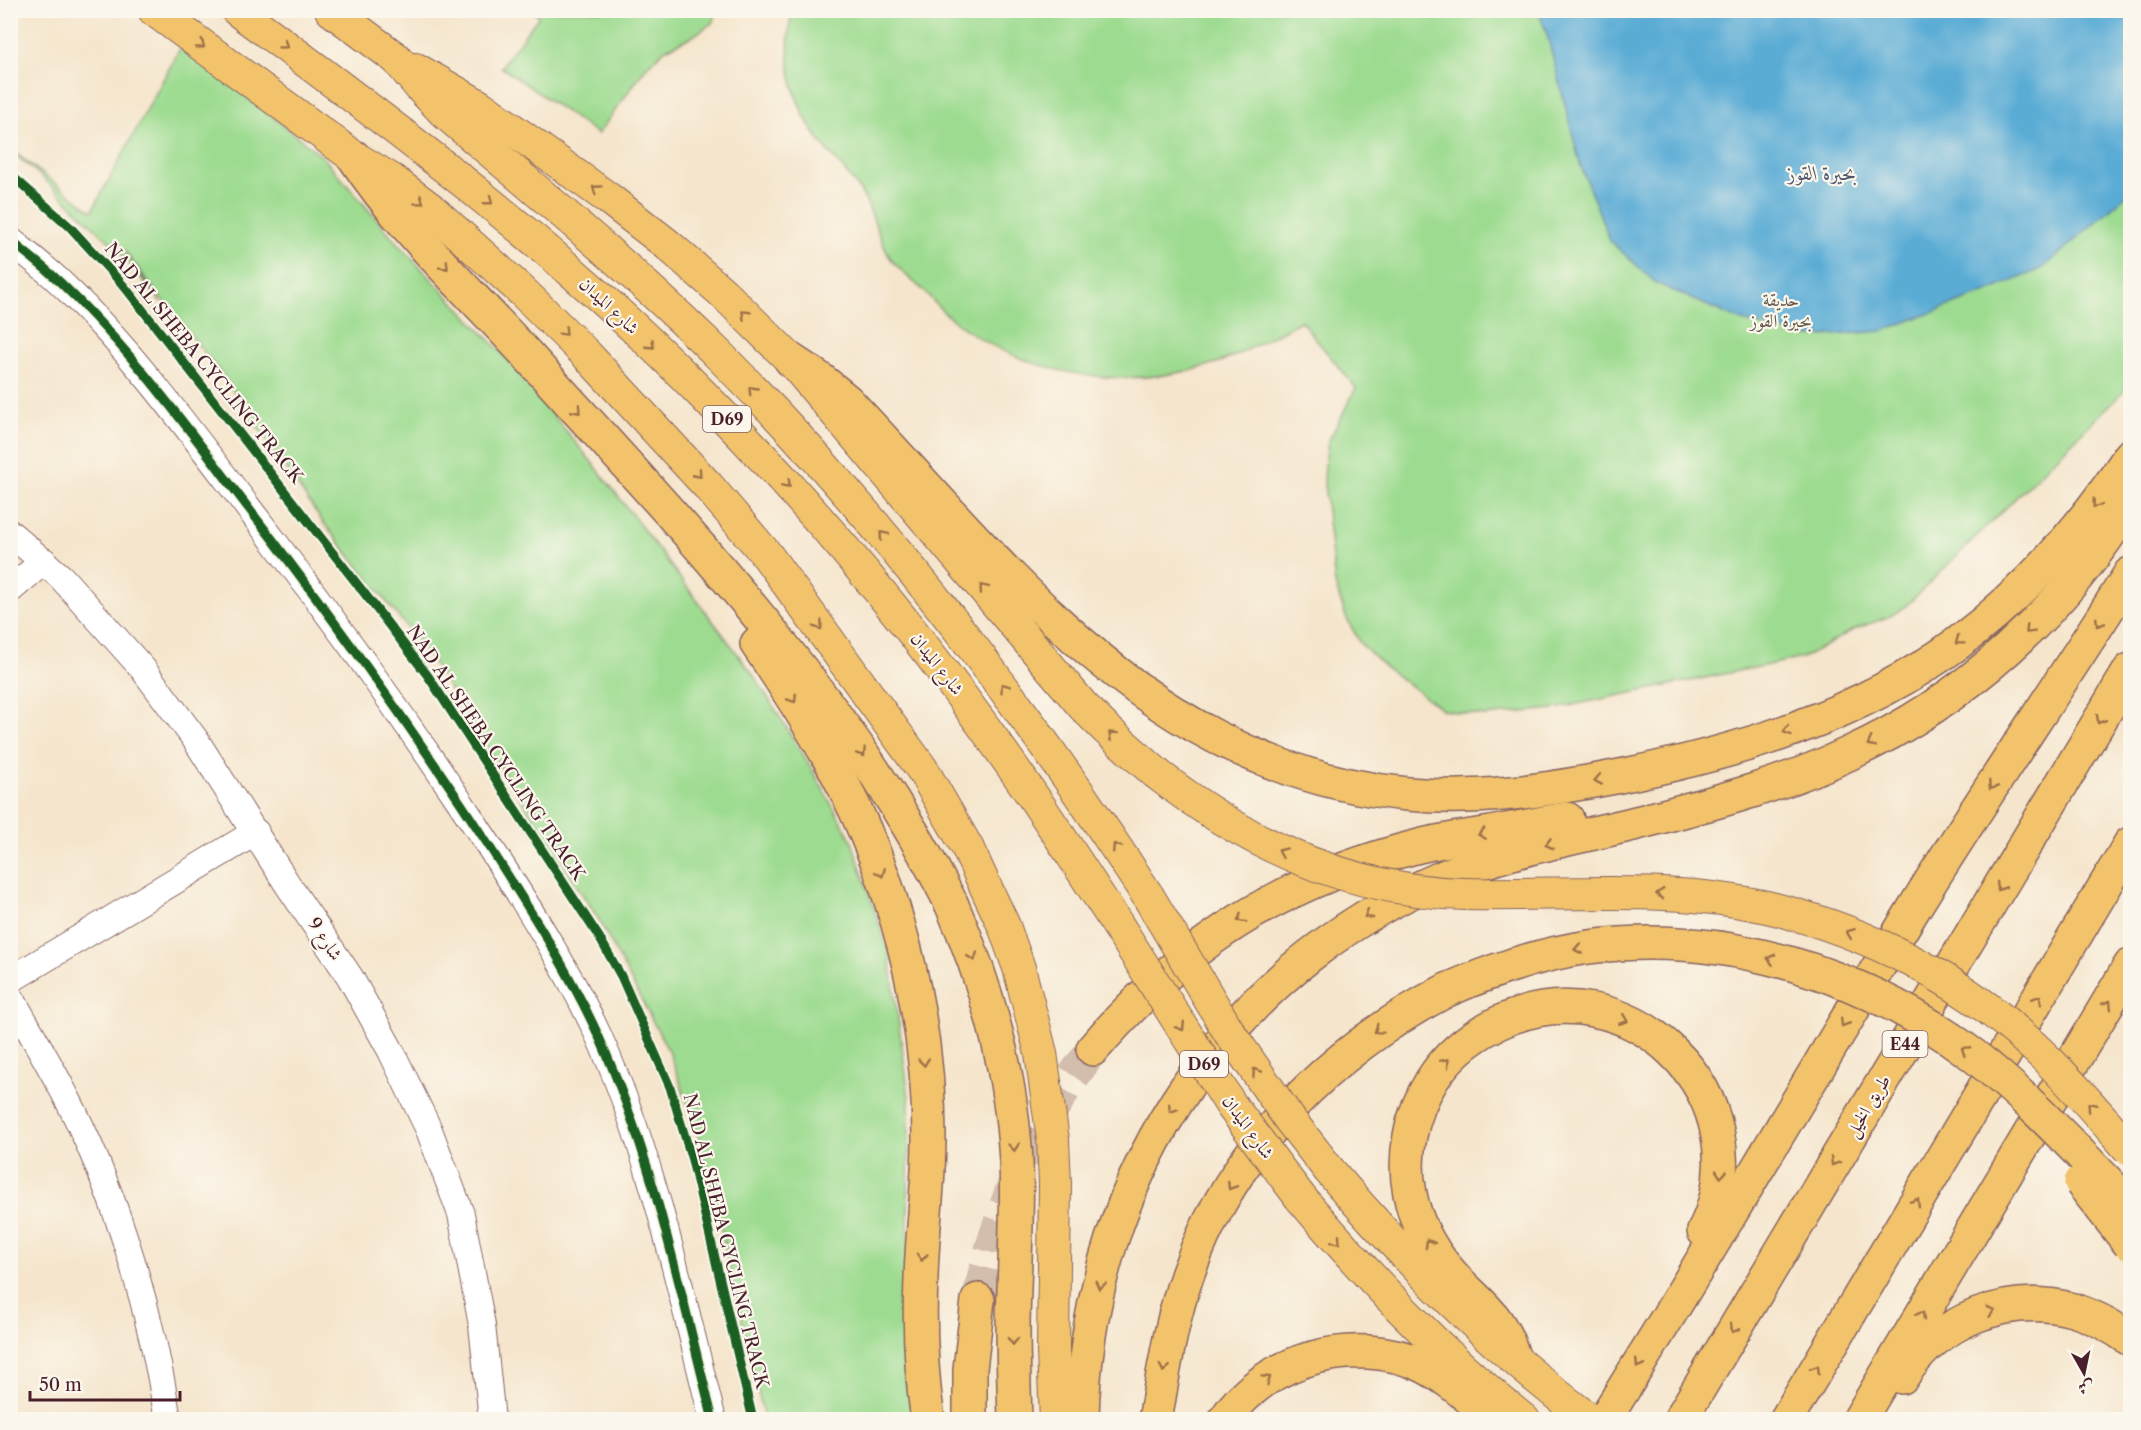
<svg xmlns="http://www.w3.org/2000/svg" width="2141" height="1430" viewBox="0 0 2141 1430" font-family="'Libre Caslon Text',Amiri,serif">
<rect width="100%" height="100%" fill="#fbf7ec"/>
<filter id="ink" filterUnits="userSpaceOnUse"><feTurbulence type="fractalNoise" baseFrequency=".0167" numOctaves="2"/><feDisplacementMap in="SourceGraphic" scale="12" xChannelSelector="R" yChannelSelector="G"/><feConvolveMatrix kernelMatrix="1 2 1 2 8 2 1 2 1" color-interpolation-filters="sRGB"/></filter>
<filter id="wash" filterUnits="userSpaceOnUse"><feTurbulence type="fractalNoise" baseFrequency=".008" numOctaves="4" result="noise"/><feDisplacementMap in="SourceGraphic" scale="24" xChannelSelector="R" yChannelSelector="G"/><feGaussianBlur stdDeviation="1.35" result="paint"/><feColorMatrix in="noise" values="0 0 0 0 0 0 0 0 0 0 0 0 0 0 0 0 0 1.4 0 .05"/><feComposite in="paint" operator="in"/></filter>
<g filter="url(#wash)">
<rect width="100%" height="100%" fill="#f5e5cc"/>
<g fill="#9ddb90" stroke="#747d5e" stroke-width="1.5">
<path d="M 792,10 L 2130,11 L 2130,382 L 2124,391 L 1906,606 C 1891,618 1875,621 1858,628 C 1838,636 1822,650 1802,658 L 1553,709 L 1485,716 L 1443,710 L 1386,668 L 1360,643 L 1346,617 L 1335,584 L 1324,484 L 1325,464 L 1328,442 L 1356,388 L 1301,321 C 1269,337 1242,356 1207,366 C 1119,391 1026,376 953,320 C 942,312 933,301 924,291 C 913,281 900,271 891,259 C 877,239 874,210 859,189 C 847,172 832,157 819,140 C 790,100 783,58 792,10 Z"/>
<polygon points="532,11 718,11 712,23 693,36 666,49 647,66 598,134 501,67 539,16"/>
<polygon points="182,45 323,157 398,244 504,355 599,471 755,677 806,759 851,839 889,954 909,1097 908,1221 915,1419 764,1419 706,1162 694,1121 669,1052 599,920 422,646 322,521 226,380 118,243 161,302 116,248 41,176 11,151 10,149 92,211"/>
</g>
<polygon fill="#5aacd5" stroke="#526680" stroke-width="1.5" points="1538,11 2130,11 2130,192 2043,268 1982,294 1882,331 1810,337 1742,321 1656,283 1610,241 1580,164 1546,31"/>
</g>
<g filter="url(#ink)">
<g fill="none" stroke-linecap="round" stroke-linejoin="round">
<path stroke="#d3bdac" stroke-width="33" stroke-dasharray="33 16" stroke-linecap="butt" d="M 978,1300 C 1000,1203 1033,1129 1093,1049"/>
<g stroke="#866463" stroke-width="28">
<g id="minor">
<path d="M 10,240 C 28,255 47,269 64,286 C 143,362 206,454 273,540 C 349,640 422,743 491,849 C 530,910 569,971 599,1037 C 654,1159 680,1291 713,1420"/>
<polyline points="10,533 61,577 143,669 195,739 288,885 350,977 391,1051 429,1130 461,1214 482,1325 492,1420"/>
<polyline points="10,590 44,561"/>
<polyline points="10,980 256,832"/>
<path d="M 10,996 C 31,1033 53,1070 72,1108 C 119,1203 152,1315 168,1420"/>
</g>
</g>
<g stroke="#866463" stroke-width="34">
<g id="major">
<polyline points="154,10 354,157 392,180 431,209 525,294 587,355 708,486 766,554 922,769 967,847 1004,926 1019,968 1041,1053 1053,1140 1055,1184 1053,1350 1056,1420"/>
<path d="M 237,10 C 399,130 561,250 702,394 C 816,509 921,636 1014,769 C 1050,820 1083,872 1117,924"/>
<path d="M 331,10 L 397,59 L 420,87 L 444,112 C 537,191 632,269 719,355 C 882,518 1022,703 1148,896"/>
<polyline points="416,69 480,106 609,199 668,245 723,293 791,360 1083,706 1106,729 1156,773"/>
<path d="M 1329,1170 C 1407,1262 1493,1348 1590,1420"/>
<path d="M 1300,1197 C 1368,1277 1440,1354 1524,1420"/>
</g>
</g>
<g stroke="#866463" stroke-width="36">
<g id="highway">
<path d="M 354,157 C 402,230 469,291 528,356 C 683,527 846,695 951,903"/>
<path d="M 791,360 L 820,379 L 846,400 C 957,516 1071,663 1216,737 C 1276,768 1341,788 1408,794 C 1477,801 1547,790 1615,777 C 1735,753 1858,717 1958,643 C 2026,592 2083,527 2130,456"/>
<path d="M 757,644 C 784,684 811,725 834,767 C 895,880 929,1011 929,1138 C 929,1185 922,1232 921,1279 C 919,1326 921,1373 928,1420"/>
<path d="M 1093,1049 C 1184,943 1283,880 1419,846 C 1443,840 1467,837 1491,833 C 1517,828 1542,823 1567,819"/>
<path d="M 1513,1356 C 1499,1311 1476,1303 1448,1270 C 1430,1249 1415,1221 1410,1194 C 1402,1155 1411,1114 1432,1080 C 1447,1056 1470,1037 1496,1024 C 1628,959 1769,1097 1704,1231"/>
<path d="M 1902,1377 C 1938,1320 2008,1292 2073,1310 C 2094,1316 2113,1327 2130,1339"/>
<polyline points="970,1420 970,1369 978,1300"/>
<path d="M 1082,1420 C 1086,1172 1235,955 1466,868 C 1527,845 1593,835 1656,818 C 1721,801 1787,783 1848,754 C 1965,701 2063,611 2130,502"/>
<path d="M 1155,1420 C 1164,1370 1171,1320 1188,1273 C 1233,1147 1330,1051 1447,990"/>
<path d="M 1225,1420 C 1266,1357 1355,1335 1422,1365 C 1449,1378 1472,1401 1496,1420"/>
<path d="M 1604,1420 C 1710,1252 1809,1080 1913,910 C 1983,796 2059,687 2130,574"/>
<polyline points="1680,1420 2130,670"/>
<polyline points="1786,1420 2130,844"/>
<polyline points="1859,1420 2130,966"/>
</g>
</g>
<use href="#minor" stroke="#fff" stroke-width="26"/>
<use href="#major" stroke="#f2c36a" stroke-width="32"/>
<use href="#highway" stroke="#f2c36a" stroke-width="33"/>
<g stroke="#866463" stroke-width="34" stroke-linecap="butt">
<g id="major-bridge">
<path d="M 1156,773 C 1246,844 1349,891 1465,894 C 1569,896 1674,884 1775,909 C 1870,933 1961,979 2033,1046 C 2068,1078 2099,1115 2130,1150"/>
<polyline points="1148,896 1229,1032 1290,1120 1329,1170"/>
<polyline points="1117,924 1231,1105 1300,1197"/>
</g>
</g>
<g stroke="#866463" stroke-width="36" stroke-linecap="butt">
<g id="highway-bridge">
<path d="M 951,903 C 987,985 1011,1071 1016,1161 C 1018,1215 1014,1270 1013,1324 C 1013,1356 1014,1388 1015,1420"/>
<path d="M 1447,990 C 1493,970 1539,954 1589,947 C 1724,929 1866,974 1973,1055 C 2030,1099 2079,1153 2130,1205"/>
<polyline points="2081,1182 2130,1244"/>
</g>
</g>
<use href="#major-bridge" stroke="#f2c36a" stroke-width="32"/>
<use href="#highway-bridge" stroke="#f2c36a" stroke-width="33"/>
<g stroke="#fbf7ec" stroke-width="13">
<g id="cycleway">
<polyline points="10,174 70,227 124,286 372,603 428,676 599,937 621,976 670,1087 692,1160 753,1420"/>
<path d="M 10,240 C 28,255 47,269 64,286 C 143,362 206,454 273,540 C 349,640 422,743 491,849 C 530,910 569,971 599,1037 C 654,1159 680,1291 713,1420"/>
</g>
</g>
<use href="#cycleway" stroke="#1b5e20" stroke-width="9"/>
</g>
<defs><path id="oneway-chevron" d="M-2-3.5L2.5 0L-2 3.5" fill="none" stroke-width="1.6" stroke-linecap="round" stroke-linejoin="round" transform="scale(1.5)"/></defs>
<g stroke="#9e714a">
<use href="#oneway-chevron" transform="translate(201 45) rotate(36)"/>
<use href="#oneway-chevron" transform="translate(284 45) rotate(36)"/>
<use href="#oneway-chevron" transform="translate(596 189) rotate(-144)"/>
<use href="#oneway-chevron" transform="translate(420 201) rotate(36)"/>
<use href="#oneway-chevron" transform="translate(489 201) rotate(39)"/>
<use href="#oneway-chevron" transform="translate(445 266) rotate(46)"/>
<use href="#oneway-chevron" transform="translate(745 314) rotate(-136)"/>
<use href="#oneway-chevron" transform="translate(564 332) rotate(45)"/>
<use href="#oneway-chevron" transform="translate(651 345) rotate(43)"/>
<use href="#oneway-chevron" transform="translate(752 390) rotate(-134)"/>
<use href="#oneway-chevron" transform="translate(577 410) rotate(48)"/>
<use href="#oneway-chevron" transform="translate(698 474) rotate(48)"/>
<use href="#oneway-chevron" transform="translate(787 484) rotate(48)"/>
<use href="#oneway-chevron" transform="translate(2096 504) rotate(128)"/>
<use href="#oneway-chevron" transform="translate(883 535) rotate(-130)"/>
<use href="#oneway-chevron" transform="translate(983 588) rotate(-130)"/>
<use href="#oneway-chevron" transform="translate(2099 623) rotate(123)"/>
<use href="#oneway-chevron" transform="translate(819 626) rotate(54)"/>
<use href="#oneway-chevron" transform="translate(2029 630) rotate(135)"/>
<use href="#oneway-chevron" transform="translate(1959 641) rotate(143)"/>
<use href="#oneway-chevron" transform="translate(1004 687) rotate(-126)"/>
<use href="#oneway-chevron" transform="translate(793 699) rotate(57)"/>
<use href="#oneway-chevron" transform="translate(2100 720) rotate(121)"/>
<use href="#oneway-chevron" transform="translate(1787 731) rotate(162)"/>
<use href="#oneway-chevron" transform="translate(1112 735) rotate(-138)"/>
<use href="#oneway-chevron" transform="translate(1871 743) rotate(153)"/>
<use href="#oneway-chevron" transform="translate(862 753) rotate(56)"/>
<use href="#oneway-chevron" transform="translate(1598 780) rotate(169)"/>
<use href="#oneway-chevron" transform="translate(1992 786) rotate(123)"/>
<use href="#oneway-chevron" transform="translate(1482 834) rotate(171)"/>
<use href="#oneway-chevron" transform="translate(1549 844) rotate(166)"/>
<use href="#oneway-chevron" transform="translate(1116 847) rotate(-123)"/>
<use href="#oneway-chevron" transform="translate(1282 852) rotate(-156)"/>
<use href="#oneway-chevron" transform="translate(881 873) rotate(69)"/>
<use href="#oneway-chevron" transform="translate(2000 887) rotate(121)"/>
<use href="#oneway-chevron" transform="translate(1660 894) rotate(-177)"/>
<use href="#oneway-chevron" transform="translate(1368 915) rotate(150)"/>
<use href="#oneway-chevron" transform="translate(1241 919) rotate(149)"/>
<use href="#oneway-chevron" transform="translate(1850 933) rotate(-159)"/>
<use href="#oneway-chevron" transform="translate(1578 949) rotate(170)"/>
<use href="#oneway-chevron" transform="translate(973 957) rotate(70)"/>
<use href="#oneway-chevron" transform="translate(1771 959) rotate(-166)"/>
<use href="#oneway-chevron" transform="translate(2038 999) rotate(-59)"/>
<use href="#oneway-chevron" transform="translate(2108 1004) rotate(-59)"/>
<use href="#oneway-chevron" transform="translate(1624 1020) rotate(22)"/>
<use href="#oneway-chevron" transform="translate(1844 1023) rotate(121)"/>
<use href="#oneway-chevron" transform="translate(1181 1027) rotate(58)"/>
<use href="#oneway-chevron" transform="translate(1378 1030) rotate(145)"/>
<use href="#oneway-chevron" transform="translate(1965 1050) rotate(-145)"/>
<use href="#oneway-chevron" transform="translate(924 1062) rotate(84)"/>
<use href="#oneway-chevron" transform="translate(1446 1062) rotate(-49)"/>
<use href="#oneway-chevron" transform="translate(1256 1072) rotate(-124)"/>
<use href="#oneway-chevron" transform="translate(2091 1106) rotate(-132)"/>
<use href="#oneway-chevron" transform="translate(1172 1109) rotate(122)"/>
<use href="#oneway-chevron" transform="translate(1014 1147) rotate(85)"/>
<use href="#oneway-chevron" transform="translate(1834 1162) rotate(121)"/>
<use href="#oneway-chevron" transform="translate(1721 1174) rotate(95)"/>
<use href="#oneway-chevron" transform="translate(1231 1186) rotate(121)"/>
<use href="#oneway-chevron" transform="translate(1916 1202) rotate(-59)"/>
<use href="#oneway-chevron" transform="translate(1337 1241) rotate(49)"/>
<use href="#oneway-chevron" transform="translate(1429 1243) rotate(-119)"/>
<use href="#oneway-chevron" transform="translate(922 1257) rotate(94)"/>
<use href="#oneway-chevron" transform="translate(1100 1285) rotate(104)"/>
<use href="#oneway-chevron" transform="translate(1991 1311) rotate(-15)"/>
<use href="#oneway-chevron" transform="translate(1921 1315) rotate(-59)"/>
<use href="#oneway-chevron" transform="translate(1734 1329) rotate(121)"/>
<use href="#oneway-chevron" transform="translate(1013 1341) rotate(90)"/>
<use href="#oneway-chevron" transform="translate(1639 1364) rotate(122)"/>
<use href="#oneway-chevron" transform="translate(1164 1368) rotate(101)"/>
<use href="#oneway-chevron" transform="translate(1816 1369) rotate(-59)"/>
<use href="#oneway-chevron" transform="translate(1267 1379) rotate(-34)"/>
</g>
</g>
<g text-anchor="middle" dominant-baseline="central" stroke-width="4.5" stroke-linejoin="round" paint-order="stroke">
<g fill="#fbf7ec" stroke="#7f6065" stroke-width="1.5">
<rect x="703" y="406" width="48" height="26" rx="4.5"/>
<rect x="1882.5" y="1031" width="45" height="26" rx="4.5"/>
<rect x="1180" y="1051" width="48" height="26" rx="4.5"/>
</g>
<g font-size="16" font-weight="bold" fill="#4a1f2b">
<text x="727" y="419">D69</text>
<text x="1905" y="1044">E44</text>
<text x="1204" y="1064">D69</text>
</g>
<g font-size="18" fill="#635749" stroke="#fbf7ec">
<text x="1781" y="300">حديقة<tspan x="1781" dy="21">بحيرة القوز</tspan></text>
</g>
<g font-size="18" fill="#4a1f2b" stroke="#fbf7ec">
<text transform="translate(609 306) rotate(43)">شارع الميدان</text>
<text transform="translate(204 363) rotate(51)">NAD AL SHEBA CYCLING TRACK</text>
<text transform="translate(937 664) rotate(52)">شارع الميدان</text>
<text transform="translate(496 753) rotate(56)">NAD AL SHEBA CYCLING TRACK</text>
<text transform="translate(325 939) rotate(56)">شارع 9</text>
<text transform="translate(1868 1106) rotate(-59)">طريق الخيل</text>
<text transform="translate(1248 1127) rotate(54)">شارع الميدان</text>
<text transform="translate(726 1241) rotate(76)">NAD AL SHEBA CYCLING TRACK</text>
</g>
<g font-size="20" font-style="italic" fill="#50576f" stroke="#fbf7ec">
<text x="1822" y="173">بحيرة القوز</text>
</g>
</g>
<rect width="2141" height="1430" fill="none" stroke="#fbf7ec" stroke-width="36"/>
<g transform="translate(2084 1373) rotate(171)" stroke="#fbf7ec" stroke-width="4.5" paint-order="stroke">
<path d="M0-4.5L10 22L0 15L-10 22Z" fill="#4a1f2b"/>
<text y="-9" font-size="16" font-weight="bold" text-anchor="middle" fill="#4a1f2b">ش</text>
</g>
<path d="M30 1391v9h150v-9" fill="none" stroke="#4a1f2b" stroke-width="3"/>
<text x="39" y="1391" font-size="18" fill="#4a1f2b" stroke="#fbf7ec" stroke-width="4.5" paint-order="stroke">50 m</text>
</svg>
